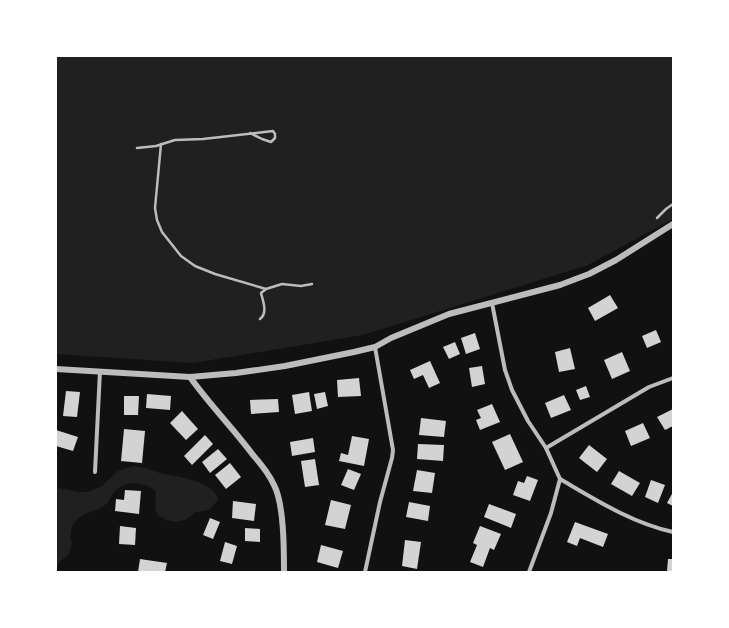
<svg xmlns="http://www.w3.org/2000/svg" width="729" height="628" viewBox="0 0 729 628" font-family="'Golos Text',sans-serif">
<rect width="100%" height="100%" fill="#111"/>
<g fill="#202020">
<polygon points="56,56 673,56 673,219 588,265 363,335 193,363 56,354"/>
<path d="M 133,466 C 138,467 143,467 148,469 C 152,470 156,472 160,473 C 176,477 215,480 218,500 L 209,510 L 196,512 L 185,520 L 176,522 L 166,520 L 158,515 L 155,509 L 156,491 C 144,481 125,480 114,492 C 111,496 109,502 105,505 C 94,513 83,511 74,523 C 70,530 70,537 72,544 L 68,555 L 59,562 L 56,569 L 56,488 L 65,489 L 77,492 L 88,492 L 102,486 L 118,471 Z"/>
</g>
<g fill="#d3d3d3">
<polygon points="610,295 618,308 595,321 588,308"/>
<polygon points="656,330 661,342 647,348 642,336"/>
<polygon points="475,333 480,349 466,354 461,338"/>
<polygon points="455,342 460,354 449,359 443,347"/>
<polygon points="570,348 575,369 559,372 555,352"/>
<polygon points="622,352 630,371 612,379 604,360"/>
<polygon points="430,361 440,383 429,388 423,375 414,379 410,370"/>
<polygon points="482,366 485,384 472,387 469,368"/>
<polygon points="359,378 361,396 338,397 337,380"/>
<polygon points="586,386 590,397 580,400 576,390"/>
<polygon points="66,391 80,392 77,417 63,416"/>
<polygon points="309,392 312,411 295,414 292,395"/>
<polygon points="325,392 328,406 317,409 314,394"/>
<polygon points="147,394 171,396 170,410 146,408"/>
<polygon points="564,395 571,410 551,418 545,403"/>
<polygon points="124,396 139,396 138,415 124,415"/>
<polygon points="278,399 279,412 251,414 250,400"/>
<polygon points="492,404 500,422 480,430 476,420 481,418 477,410"/>
<polygon points="673,409 673,426 665,430 657,417"/>
<polygon points="182,411 198,429 186,440 170,423"/>
<polygon points="421,418 446,421 444,437 419,435"/>
<polygon points="643,423 650,438 631,446 625,431"/>
<polygon points="124,429 145,431 142,463 121,461"/>
<polygon points="56,430 78,437 73,451 56,446"/>
<polygon points="510,434 523,462 505,470 492,442"/>
<polygon points="205,435 213,444 192,465 184,456"/>
<polygon points="352,436 369,439 364,466 339,461 341,453 348,455"/>
<polygon points="313,438 315,452 292,456 290,442"/>
<polygon points="418,444 444,445 443,461 417,459"/>
<polygon points="589,445 607,459 597,472 579,458"/>
<polygon points="218,449 227,459 210,473 202,462"/>
<polygon points="315,459 319,485 305,487 301,461"/>
<polygon points="230,463 241,477 226,489 215,475"/>
<polygon points="348,469 361,474 354,490 341,485"/>
<polygon points="417,470 435,473 432,493 413,491"/>
<polygon points="619,471 640,483 632,496 611,484"/>
<polygon points="527,476 538,480 530,501 513,495 518,481 524,483"/>
<polygon points="651,480 665,485 658,503 645,497"/>
<polygon points="125,490 141,491 139,514 115,511 116,499 124,500"/>
<polygon points="673,492 673,506 667,503"/>
<polygon points="331,500 351,505 345,529 325,525"/>
<polygon points="233,501 256,504 254,521 232,518"/>
<polygon points="409,502 430,506 428,521 406,517"/>
<polygon points="489,504 516,514 511,528 484,517"/>
<polygon points="210,518 220,522 213,539 203,535"/>
<polygon points="575,522 608,534 603,547 580,538 577,546 567,542"/>
<polygon points="120,526 136,528 135,545 119,544"/>
<polygon points="480,526 501,534 494,550 490,548 483,567 470,562 477,545 473,543"/>
<polygon points="245,528 260,529 260,542 245,541"/>
<polygon points="405,540 421,542 417,569 402,566"/>
<polygon points="225,542 237,546 232,564 220,561"/>
<polygon points="321,545 343,551 338,568 317,562"/>
<polygon points="140,559 167,563 165,572 138,572"/>
<polygon points="668,559 673,559 673,572 667,572"/>
</g>
<g fill="none" stroke-linecap="round" stroke-linejoin="round">
<g stroke="#bcbcbc" stroke-width="2.5">
<path d="M 161,144 L 155,208 L 157,220 L 162,232 L 181,256 L 195,266 L 215,274 L 266,289 L 261,293 C 263,301 268,313 260,319"/>
<polyline points="137,148 156,146 175,140 203,139 273,131 275,134 275,138 271,142 262,139 250,133"/>
<polyline points="657,218 666,209 673,204"/>
<polyline points="266,289 282,284 301,286 312,284"/>
</g>
<g stroke="#bcbcbc" stroke-width="4">
<polyline points="492,303 505,370 512,390 528,421 546,448 560,479 551,513 529,572"/>
<polyline points="546,448 649,387 673,378"/>
<polyline points="95,472 100,371"/>
<path d="M 560,479 C 596,500 632,523 673,532"/>
<polyline points="365,572 380,502 392,458 393,450 375,347"/>
</g>
<g stroke="#bcbcbc" stroke-width="6">
<polyline points="56,369 190,377 236,373 285,366 354,352 375,347 391,338 449,314 560,285 589,274 616,260 673,224"/>
<path d="M 190,377 C 209,404 233,428 253,455 C 261,464 269,474 274,485 C 284,504 284,549 284,572"/>
</g>
</g>
<rect width="729" height="628" fill="none" stroke="#ffffff" stroke-width="114"/>
</svg>
